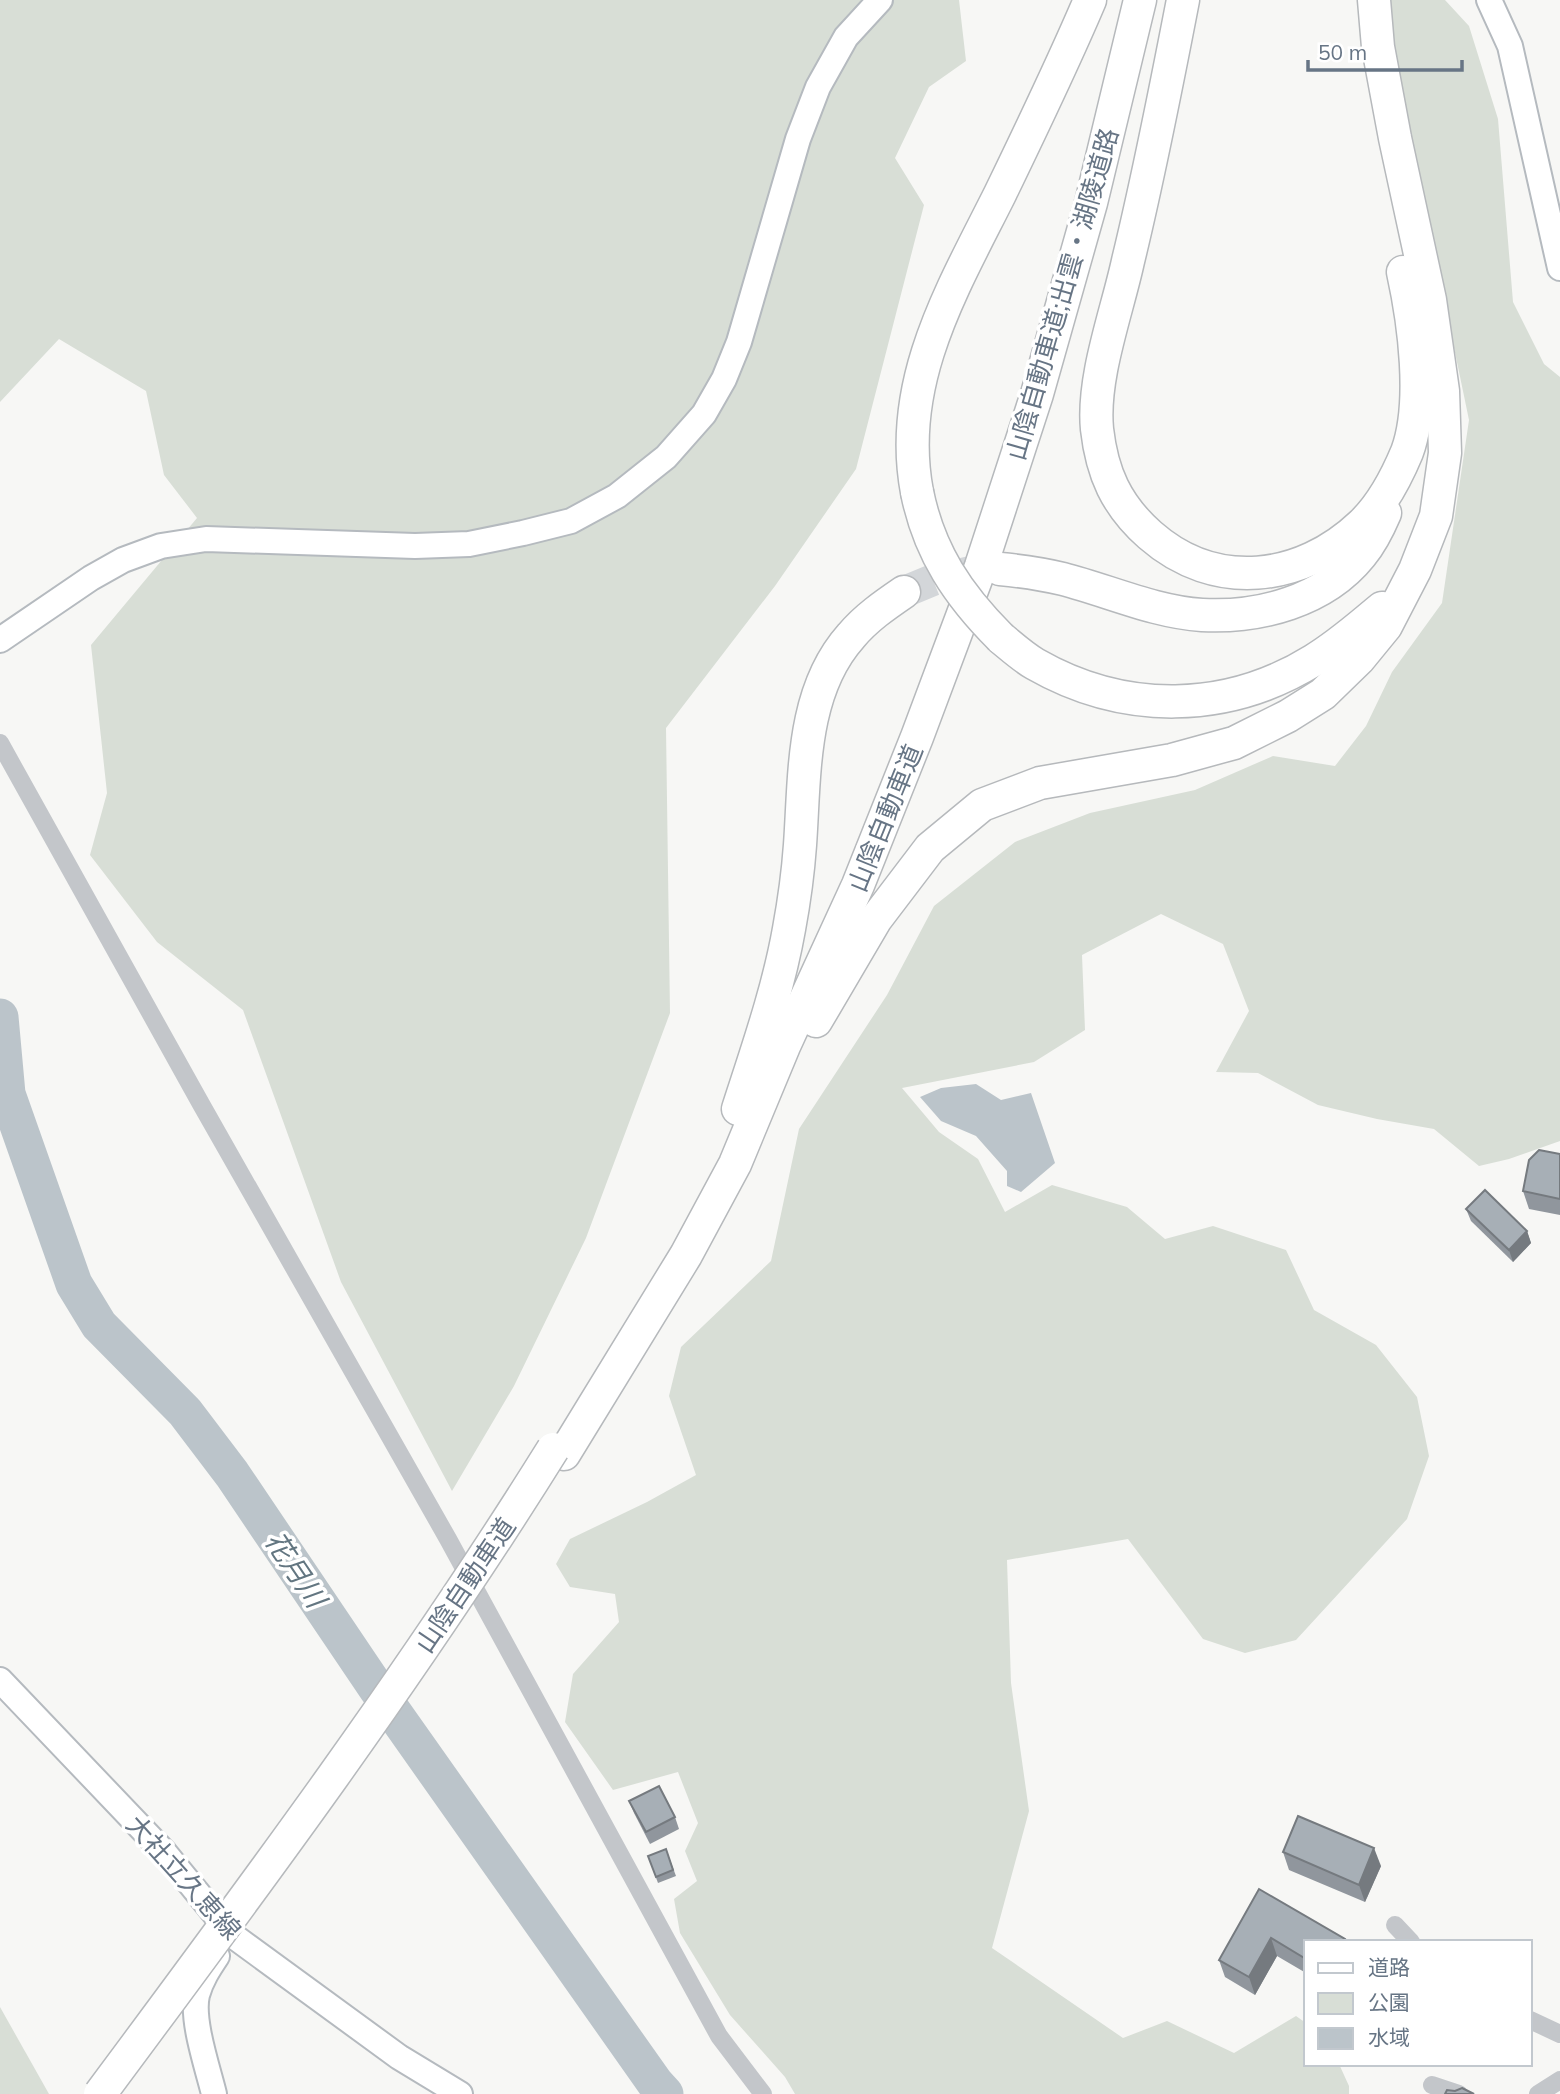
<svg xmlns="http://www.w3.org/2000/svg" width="1560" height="2094" viewBox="0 0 1560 2094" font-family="Mulish,'Noto Sans JP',sans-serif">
<rect width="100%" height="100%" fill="#f7f7f5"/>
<g fill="#d8ded6">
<polygon points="0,0 959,0 966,61 929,87 895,158 924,205 856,469 775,586 666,728 670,1013 586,1238 514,1386 452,1491 341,1282 243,1010 157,942 90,855 107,793 91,645 197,518 164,475 146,391 59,339 0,402"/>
<polygon points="1382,0 1445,0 1469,26 1498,119 1513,302 1544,364 1560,377 1560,1141 1509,1159 1479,1166 1434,1129 1377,1119 1318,1105 1258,1073 1216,1072 1249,1011 1223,944 1161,914 1082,955 1085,1030 1034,1062 902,1088 939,1132 978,1159 1005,1212 1052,1185 1127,1207 1165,1239 1213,1226 1286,1250 1314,1310 1376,1345 1417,1397 1429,1456 1407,1519 1296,1640 1245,1653 1203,1639 1128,1539 1007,1560 1011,1683 1029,1811 992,1948 1123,2038 1167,2021 1234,2053 1296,2016 1306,2023 1306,2064 1339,2064 1349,2086 1349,2094 795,2094 785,2077 730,2015 680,1933 674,1899 697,1881 685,1851 698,1823 678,1772 613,1790 565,1722 573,1674 619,1622 615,1594 570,1587 556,1564 570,1539 647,1502 696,1475 669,1396 681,1347 771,1261 799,1129 887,995 934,906 1015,842 1090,813 1195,790 1273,756 1335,766 1366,726 1392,672 1442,603 1469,420"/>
<polygon points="0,2007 49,2094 0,2094"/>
</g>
<polygon fill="#bbc4ca" points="976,1084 1001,1100 1031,1093 1055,1163 1021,1192 1007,1186 1007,1171 976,1136 941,1121 920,1097 941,1088"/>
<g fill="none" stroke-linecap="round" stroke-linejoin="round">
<polyline stroke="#bbc4ca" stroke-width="37" points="0,1017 7,1094 74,1284 99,1325 185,1412 232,1474 377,1689 655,2083 665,2094"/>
<polyline stroke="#d3d6d9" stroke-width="32" stroke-dasharray="32 16" stroke-linecap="butt" points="904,592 933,580 976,571"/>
<g stroke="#b5babf" stroke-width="28">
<g id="secondary">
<polyline points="1489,0 1510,46 1560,268"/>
<polyline points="0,640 91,578 123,560 161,546 206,539 415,546 469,544 523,533 571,521 617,496 666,457 704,414 724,379 739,342 798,139 818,87 846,37 880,0"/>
<polyline points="0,1680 165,1853 232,1935 399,2057 460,2094"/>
<path d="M 214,2094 C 208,2069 191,2020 197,1995 C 201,1980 209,1968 217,1956"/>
</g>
</g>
<g stroke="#b6b9bc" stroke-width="35">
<g id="highway">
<path d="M 1183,0 C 1166,88 1149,175 1128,261 C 1117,312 1092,377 1097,429 C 1102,473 1116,505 1150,535 C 1215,592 1301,582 1362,524 C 1381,506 1397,476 1407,452 C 1425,403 1414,322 1403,272"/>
<path d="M 917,492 C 896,382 953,288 1000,194 C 1031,130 1062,66 1090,0"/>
<path d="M 1000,569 C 1021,571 1042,574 1063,579 C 1109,591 1155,612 1202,615 C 1260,618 1324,601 1361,555 C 1371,543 1379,527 1385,513"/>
<path d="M 1001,638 C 1012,647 1023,657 1035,664 C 1124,715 1227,714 1314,660 C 1339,645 1360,626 1382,608"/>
<polyline points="816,1021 876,919 930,848 982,805 1040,783 1172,760 1234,743 1288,716 1323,694 1359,659 1386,626 1415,570 1436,516 1445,453 1443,391 1430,300 1395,138 1378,47 1374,0"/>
<path d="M 738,1109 C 757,1050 778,991 789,929 C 794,902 798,873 800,845 C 805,775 801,692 851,636 C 866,618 885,605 904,592"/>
<polyline points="564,1454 686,1255 735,1164 784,1046 858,885 917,737 981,566 1037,394 1091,203 1140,0"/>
</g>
</g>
<g stroke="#c3c6ca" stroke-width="18">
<polyline points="0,743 201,1104 448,1539 719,2036 763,2094"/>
<polyline points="1395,1925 1411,1942"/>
<polyline points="1530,2020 1560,2034"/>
<polyline points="1432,2085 1459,2094"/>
<polyline points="1538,2094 1560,2080"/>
</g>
<use href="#secondary" stroke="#fff" stroke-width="24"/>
<use href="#highway" stroke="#fff" stroke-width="32"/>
<g stroke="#b6b9bc" stroke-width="35" stroke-linecap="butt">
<g id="highway-bridge">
<path d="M 917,492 C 929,552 958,595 1001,638"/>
<path d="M 100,2094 C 257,1883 414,1672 553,1449"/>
</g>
</g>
<use href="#highway-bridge" stroke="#fff" stroke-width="32"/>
</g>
<g fill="#90969d">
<polygon points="1560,1154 1560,1215 1529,1209 1523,1191"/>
<polygon points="1466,1209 1527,1231 1531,1243 1513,1262 1471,1221"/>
<polygon points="629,1801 675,1817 679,1829 650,1844 634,1813"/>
<polygon points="666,1849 676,1876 658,1883 648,1856"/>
<polygon points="1283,1852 1381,1866 1365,1902 1289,1870"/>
<polygon points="1259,1889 1345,1939 1346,1942 1306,1942 1306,1973 1277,1956 1255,1995 1225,1977 1219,1960"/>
</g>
<g fill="#757a7f">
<polygon points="1527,1231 1531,1243 1513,1262 1509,1250"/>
<polygon points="1374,1848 1381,1866 1365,1902 1359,1885"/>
<polygon points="1271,1938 1277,1956 1255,1995 1249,1977"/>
</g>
<g fill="#a7afb6" stroke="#757a7f" stroke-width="2">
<polygon points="1539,1150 1560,1154 1560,1199 1523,1191 1529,1160"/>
<polygon points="1485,1190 1527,1231 1509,1250 1466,1209"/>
<polygon points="659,1786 675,1817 646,1832 629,1801"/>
<polygon points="1298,1816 1374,1848 1359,1885 1283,1852"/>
<polygon points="666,1849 673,1870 656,1877 648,1856"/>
<polygon points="1259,1889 1345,1939 1344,1942 1306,1942 1306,1959 1271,1938 1249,1977 1219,1960"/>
<polygon points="1462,2088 1474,2094 1445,2094 1447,2090 1455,2091"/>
</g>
<g text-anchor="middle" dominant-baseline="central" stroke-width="7" stroke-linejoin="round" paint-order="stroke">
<g font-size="26" fill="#677585" stroke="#fff">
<text transform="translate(1062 294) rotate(-74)">山陰自動車道;出雲・湖陵道路</text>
<text transform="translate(885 818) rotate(-68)">山陰自動車道</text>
<text transform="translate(465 1585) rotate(-56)">山陰自動車道</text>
<text transform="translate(184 1877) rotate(48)">大社立久恵線</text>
</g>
<g font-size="28" font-style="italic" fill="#637681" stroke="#fff">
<text transform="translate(296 1569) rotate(56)">花月川</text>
</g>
</g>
<rect x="1304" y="1940" width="228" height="126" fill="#ffffff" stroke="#c2c8ce" stroke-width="2"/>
<rect x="1318" y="1963" width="35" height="10" fill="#ffffff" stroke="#c2c8ce" stroke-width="2"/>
<text x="1368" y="1975" font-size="21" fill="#677585">道路</text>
<rect x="1318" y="1993" width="35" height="21" fill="#d8ded6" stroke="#c2c8ce" stroke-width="2"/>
<text x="1368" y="2010" font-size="21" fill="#677585">公園</text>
<rect x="1318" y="2028" width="35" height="21" fill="#bbc4ca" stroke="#c2c8ce" stroke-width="2"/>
<text x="1368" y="2045" font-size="21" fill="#677585">水域</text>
<path d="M1308 60v10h154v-10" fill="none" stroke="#677585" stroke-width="3.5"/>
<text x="1318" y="60" font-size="21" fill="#677585" stroke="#ffffff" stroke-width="5" paint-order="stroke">50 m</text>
</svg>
